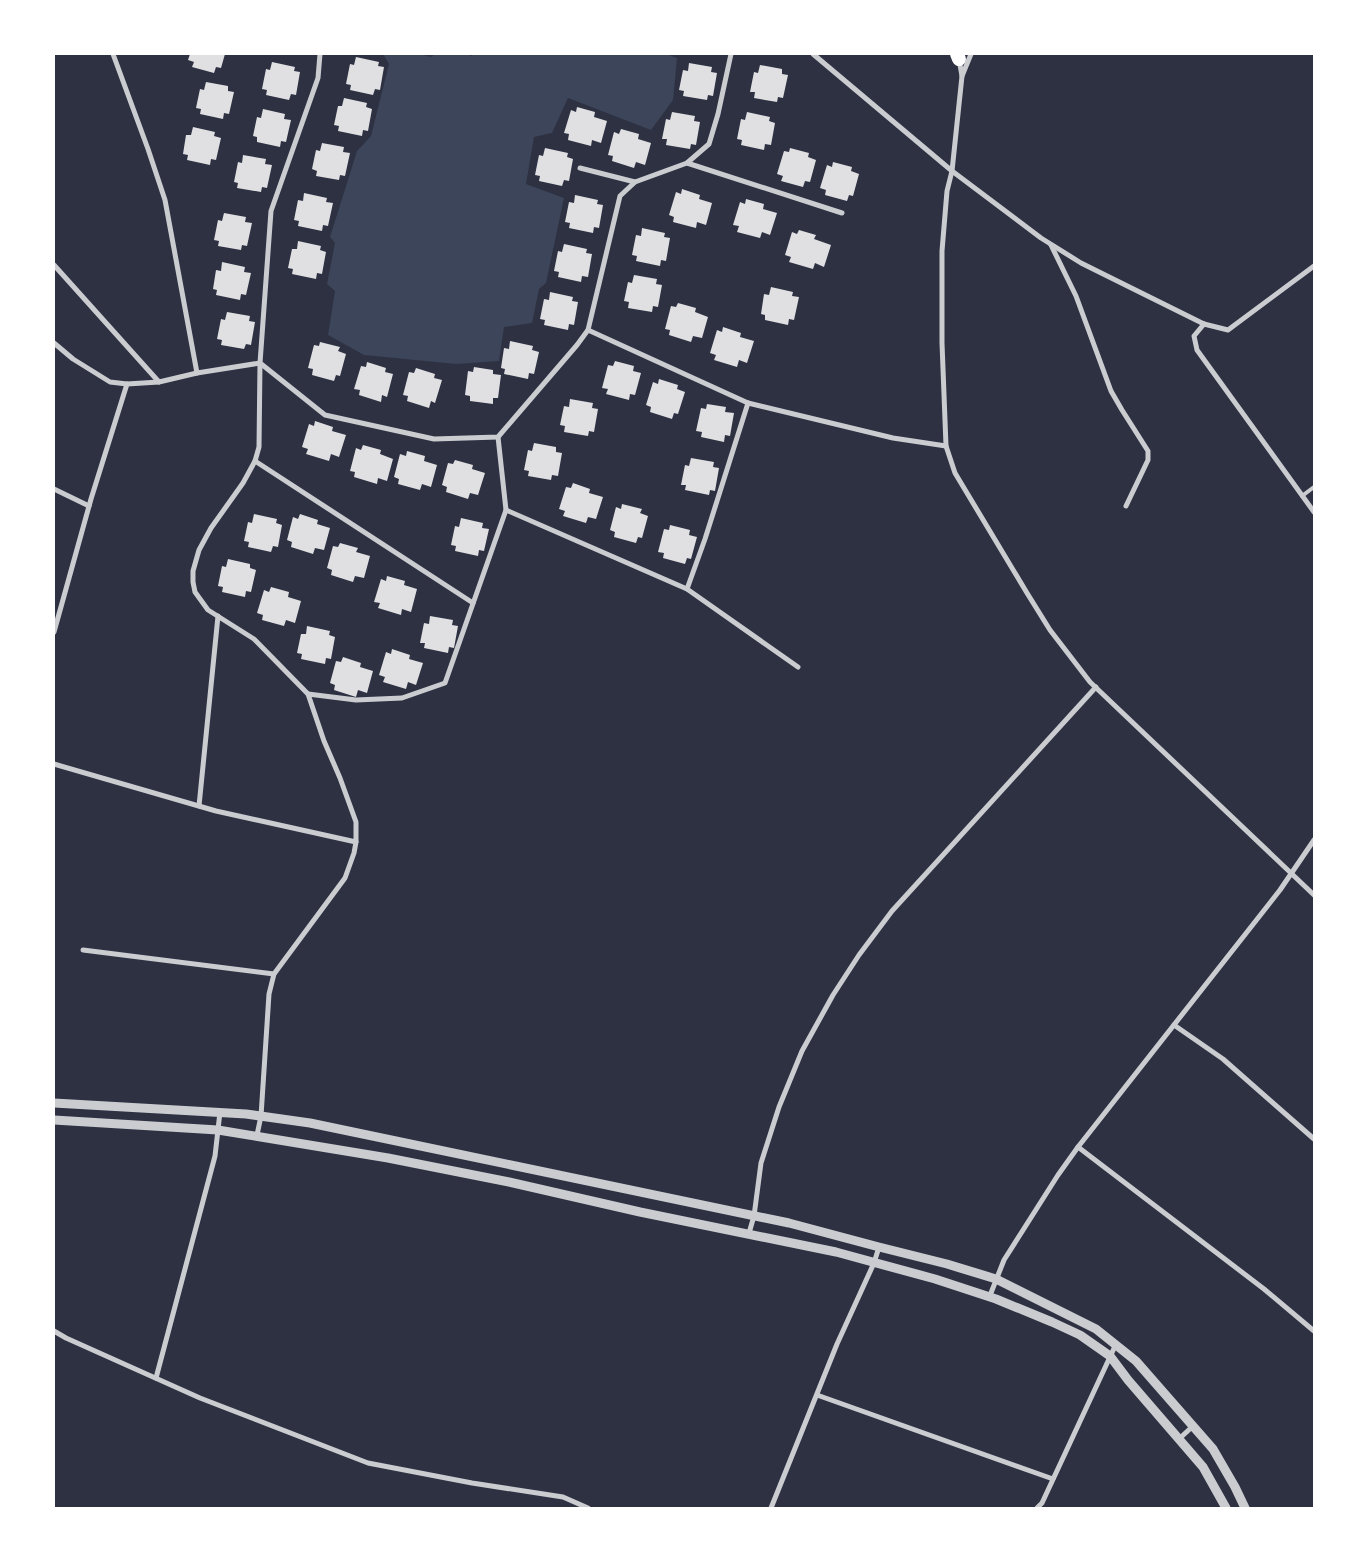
<svg xmlns="http://www.w3.org/2000/svg" width="1368" height="1562" viewBox="0 0 1368 1562" font-family="Raleway,sans-serif">
<rect width="100%" height="100%" fill="#2d3142"/>
<polygon fill="#3c4559" points="383,54 420,54 431,57 435,54 465,54 472,56 472,54 666,54 677,58 673,100 651,130 568,98 552,133 534,137 526,184 564,198 546,283 539,289 532,323 504,327 499,361 456,364 364,355 328,335 335,291 327,284 335,243 330,237 357,151 371,136 389,64"/>
<g fill="#e0e0e3">
<polygon points="190,54 225,54 221,68 216,67 214,73 192,67 194,62 188,60"/>
<polygon points="356,57 379,62 378,66 384,67 380,90 375,89 373,95 350,90 351,85 346,84 350,64 354,65"/>
<polygon points="272,62 295,67 294,71 300,72 296,95 291,94 289,100 266,95 267,90 262,89 266,69 270,70"/>
<polygon points="689,63 712,67 711,72 717,73 713,96 708,95 707,100 683,96 684,91 679,90 683,70 688,71"/>
<polygon points="760,65 782,69 782,74 788,75 783,98 778,97 777,102 754,98 755,92 750,92 754,72 758,73"/>
<polygon points="206,82 228,86 228,91 234,92 229,114 224,113 223,119 200,114 201,109 196,108 200,89 204,90"/>
<polygon points="344,98 367,103 366,107 372,109 368,131 363,130 362,136 338,131 339,126 334,125 338,106 342,106"/>
<polygon points="577,107 595,112 594,117 607,121 601,143 592,140 591,146 568,140 569,134 564,133 571,110 576,112"/>
<polygon points="263,109 285,114 284,119 291,120 286,142 281,141 280,147 257,142 257,137 253,136 257,117 261,118"/>
<polygon points="672,112 695,116 694,121 700,122 696,145 691,144 690,149 666,145 667,139 662,139 666,119 670,120"/>
<polygon points="747,112 770,117 769,121 775,123 771,145 765,144 764,150 741,145 742,140 737,139 741,119 745,120"/>
<polygon points="193,127 215,132 214,136 221,138 216,160 211,159 210,165 187,160 188,155 183,154 186,135 191,135"/>
<polygon points="621,129 639,134 638,139 651,143 645,165 636,162 634,168 612,161 613,156 608,155 614,132 619,134"/>
<polygon points="322,143 344,147 343,152 350,153 345,176 340,175 339,180 316,176 317,171 312,169 316,150 320,151"/>
<polygon points="545,148 568,153 567,157 573,159 569,181 564,180 562,186 539,181 540,176 535,175 539,155 543,156"/>
<polygon points="790,148 809,153 808,157 816,160 810,182 805,181 803,187 781,181 783,176 777,174 784,151 789,152"/>
<polygon points="243,155 266,159 265,164 272,165 267,188 262,187 261,192 237,188 238,183 234,182 238,162 242,163"/>
<polygon points="833,162 852,167 851,171 859,174 853,196 849,195 847,201 825,195 826,190 820,188 827,165 832,167"/>
<polygon points="682,189 700,195 699,199 712,203 706,225 697,222 696,228 673,222 674,217 669,215 676,192 681,194"/>
<polygon points="304,193 327,198 326,202 333,203 328,226 323,225 322,231 298,226 299,221 294,220 298,200 303,201"/>
<polygon points="575,195 598,200 597,204 603,205 599,228 594,227 593,233 569,228 570,223 565,222 569,202 574,203"/>
<polygon points="746,199 764,204 763,209 777,213 770,235 762,232 760,238 737,232 739,226 733,225 740,202 745,204"/>
<polygon points="224,213 246,217 245,222 252,223 247,246 242,245 241,250 218,246 219,241 214,240 218,220 222,221"/>
<polygon points="642,228 665,233 664,237 670,238 666,261 661,260 660,266 636,261 637,256 632,255 636,235 641,236"/>
<polygon points="799,230 816,235 814,239 831,245 824,267 815,263 813,269 789,262 791,257 785,255 792,232 797,234"/>
<polygon points="298,241 321,246 320,250 326,252 322,274 317,273 316,279 292,274 293,269 288,268 292,249 297,249"/>
<polygon points="564,244 587,249 586,253 592,254 588,277 582,276 581,282 558,277 559,272 554,271 558,251 562,252"/>
<polygon points="222,262 245,267 244,272 251,273 246,295 241,294 240,300 216,295 217,290 213,289 216,270 221,271"/>
<polygon points="634,275 657,279 656,284 662,285 658,307 653,306 652,312 628,308 629,302 624,301 628,282 632,283"/>
<polygon points="771,287 793,292 792,296 799,297 794,320 789,319 788,325 765,320 765,315 761,314 764,294 769,295"/>
<polygon points="550,292 573,297 572,301 578,302 574,325 569,324 568,330 544,325 545,320 540,319 544,299 549,300"/>
<polygon points="678,303 696,308 695,312 708,317 702,338 693,336 691,342 669,335 670,330 665,329 671,306 676,307"/>
<polygon points="227,312 250,316 249,321 255,322 251,345 246,344 244,349 221,345 222,340 217,339 221,319 225,320"/>
<polygon points="723,327 741,333 740,337 754,341 747,363 739,360 737,367 714,360 716,355 710,353 717,330 722,332"/>
<polygon points="510,341 533,346 532,350 539,352 534,374 529,373 528,379 504,374 505,369 501,368 504,348 509,349"/>
<polygon points="320,342 340,347 338,351 346,354 340,376 336,375 334,381 312,375 313,369 308,368 314,345 319,346"/>
<polygon points="615,361 634,366 633,371 641,373 635,395 630,394 629,400 606,394 608,389 602,388 608,365 613,366"/>
<polygon points="367,362 386,368 385,372 393,374 387,397 382,395 381,402 359,395 360,390 354,389 361,366 366,367"/>
<polygon points="474,367 493,370 493,374 501,375 498,398 493,398 493,404 470,401 470,396 465,395 468,371 473,372"/>
<polygon points="416,368 435,374 434,378 442,380 435,403 431,401 429,408 407,401 408,396 403,395 409,372 414,373"/>
<polygon points="659,379 678,385 677,389 685,392 678,414 674,413 672,419 650,412 651,407 646,405 653,382 658,384"/>
<polygon points="570,399 593,403 592,408 598,409 594,432 589,431 588,436 564,432 565,426 560,425 564,406 569,407"/>
<polygon points="707,404 726,407 725,412 734,413 730,436 725,435 724,442 701,437 702,432 696,431 701,408 706,409"/>
<polygon points="315,421 333,427 332,431 346,435 339,457 331,454 329,461 306,454 308,449 302,447 309,424 314,426"/>
<polygon points="534,443 556,447 556,452 562,453 558,476 552,475 551,480 528,476 529,471 524,470 528,450 532,451"/>
<polygon points="363,445 381,450 380,454 393,459 387,481 378,478 377,484 354,477 355,472 350,471 356,448 361,450"/>
<polygon points="407,451 425,456 424,461 437,465 431,487 422,484 420,490 398,484 399,479 394,477 400,454 406,456"/>
<polygon points="691,458 714,462 713,467 719,468 715,491 710,490 709,495 685,490 686,485 681,485 685,465 689,466"/>
<polygon points="455,460 473,465 472,469 485,473 478,495 470,493 468,499 446,492 447,487 442,485 448,463 453,464"/>
<polygon points="573,483 590,489 589,493 603,497 596,519 588,517 586,523 563,516 565,511 559,509 566,487 571,488"/>
<polygon points="622,504 642,509 640,513 648,516 642,538 638,537 636,543 614,537 615,532 610,530 616,507 621,509"/>
<polygon points="254,514 277,519 276,523 282,525 278,547 273,546 271,552 248,547 249,542 244,541 248,522 252,523"/>
<polygon points="300,514 318,520 317,524 330,528 324,550 315,548 313,554 291,547 292,542 287,540 293,517 298,519"/>
<polygon points="461,518 483,523 482,528 489,529 484,551 479,550 478,556 455,551 456,546 451,545 455,526 459,527"/>
<polygon points="670,525 690,530 689,535 697,537 691,559 687,558 685,564 663,558 664,553 658,552 664,529 669,530"/>
<polygon points="340,543 358,548 356,552 370,556 364,578 355,576 353,582 331,575 332,570 327,568 333,546 338,547"/>
<polygon points="228,559 250,564 250,568 256,570 251,592 246,591 245,597 222,592 223,587 218,586 222,566 226,567"/>
<polygon points="387,576 405,581 404,585 417,589 411,612 402,609 401,615 378,608 380,603 374,602 381,579 386,581"/>
<polygon points="271,587 289,592 288,597 301,601 295,623 286,620 284,626 262,620 263,615 257,613 264,590 269,592"/>
<polygon points="430,616 453,620 452,625 458,626 454,648 449,647 448,653 424,648 425,643 420,643 424,623 429,624"/>
<polygon points="307,626 330,631 329,635 335,637 331,659 326,658 325,664 301,659 302,654 297,653 301,634 306,634"/>
<polygon points="392,649 410,655 409,659 423,663 416,685 408,682 406,689 383,682 385,677 379,675 386,652 391,654"/>
<polygon points="343,657 361,663 360,667 373,671 367,693 358,690 356,697 334,690 335,685 330,683 336,661 341,662"/>
</g>
<g fill="none" stroke-linecap="round" stroke-linejoin="round">
<polyline stroke="#caccd0" stroke-width="4" points="1302,496 1314,487"/>
<g stroke="#caccd0" stroke-width="5">
<polyline points="113,54 148,149 165,200 197,373"/>
<polyline points="320,54 318,78 271,211 260,363 325,415 434,439 498,437 577,345 588,330 620,196 635,182 687,163 709,144 718,114 731,54"/>
<polyline points="813,54 952,171 1041,238 1081,263 1204,324 1228,330 1314,266"/>
<polyline points="959,59 962,76 971,54"/>
<polyline points="962,76 952,171 947,191 942,251 942,343 946,446 955,473 1027,593 1050,630 1090,682 1314,895"/>
<polyline points="687,163 842,213"/>
<polyline points="580,168 635,182"/>
<polyline points="1051,245 1076,296 1111,391 1122,410 1148,451 1148,460 1126,506"/>
<polyline points="54,265 159,382"/>
<polyline points="1204,324 1194,336 1197,350 1314,512"/>
<polyline points="588,330 748,403 893,438 946,446"/>
<polyline points="54,343 73,359 110,382 127,384 159,382 197,373 260,363 259,447 255,461 243,483 211,528 199,550 193,571 193,582 195,592 208,610 254,639 308,694 324,741 340,778 356,822 356,842 354,853 345,878 274,974 269,994 261,1116 257,1135"/>
<polyline points="255,461 473,603"/>
<polyline points="54,489 89,506"/>
<polyline points="506,510 687,589 798,667"/>
<polyline points="687,589 705,539 748,403"/>
<polyline points="54,632 91,499 127,384"/>
<polyline points="308,694 356,700 402,698 445,683 506,510 498,437"/>
<polyline points="54,764 216,811 356,842"/>
<polyline points="199,806 218,616"/>
<polyline points="83,950 274,974"/>
<polyline points="1174,1025 1223,1059 1314,1139"/>
<polyline points="1078,1147 1264,1289 1314,1331"/>
<polyline points="749,1233 754,1216 761,1163 779,1107 802,1051 833,995 859,955 892,911 1096,687"/>
<polyline points="989,1298 1004,1260 1058,1175 1078,1147 1280,890 1314,840"/>
<polyline points="54,1331 66,1338 200,1398 368,1463 472,1483 563,1497 588,1508"/>
<polyline points="156,1378 215,1156 220,1112"/>
<polyline points="817,1395 1053,1479"/>
<polyline points="1179,1439 1193,1426"/>
<polyline points="771,1508 837,1344 874,1263 879,1247"/>
<polyline points="1037,1508 1042,1503 1116,1344"/>
</g>
<g stroke="#caccd0" stroke-width="9">
<polyline points="54,1103 246,1114 310,1123 789,1223 879,1247 947,1264 996,1279 1096,1329 1136,1361 1213,1449 1235,1487 1245,1508"/>
<polyline points="54,1120 218,1130 388,1158 509,1182 640,1212 836,1252 935,1279 996,1299 1052,1322 1080,1335 1110,1356 1128,1380 1203,1467 1226,1508"/>
</g>
<polyline stroke="#fff" stroke-width="14" points="957,54 959,59"/>
</g>
<rect width="1368" height="1562" fill="none" stroke="#ffffff" stroke-width="110"/>
</svg>
